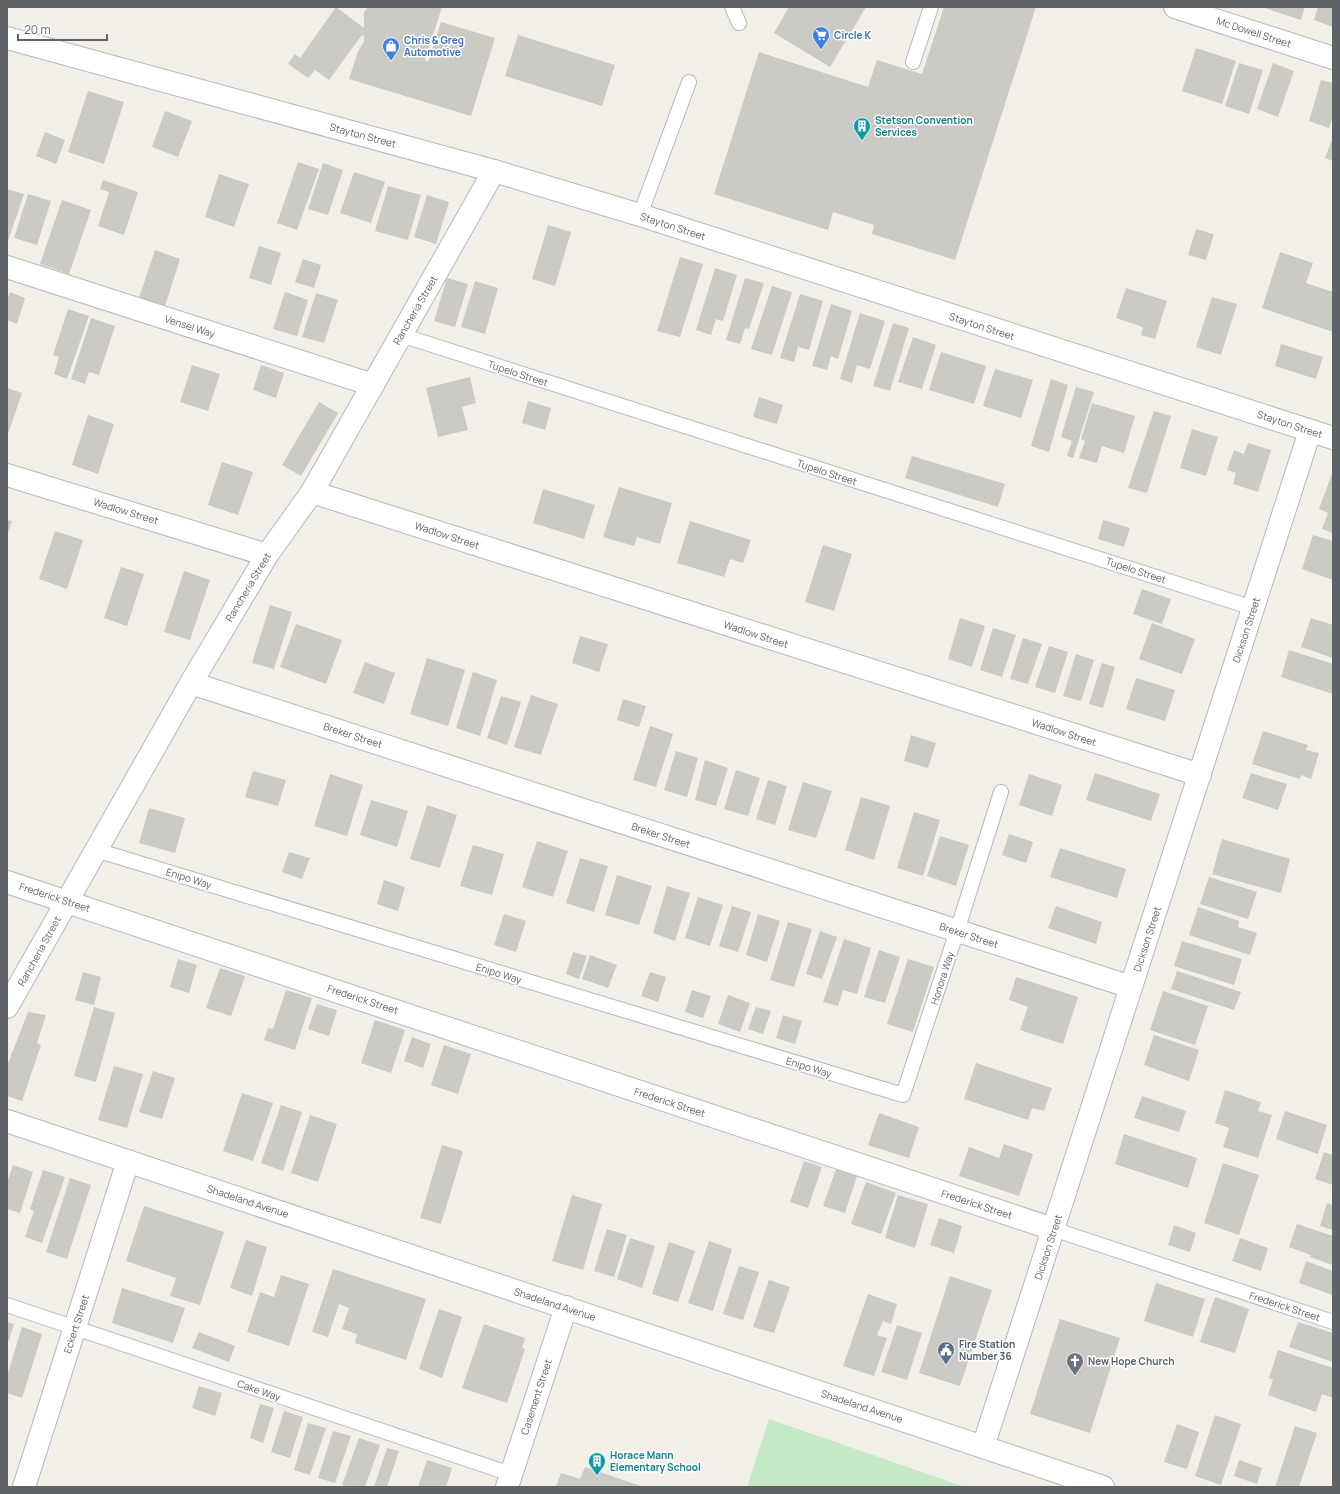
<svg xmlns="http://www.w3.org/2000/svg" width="1340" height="1494" viewBox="0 0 1340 1494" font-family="Manrope,sans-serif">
<rect width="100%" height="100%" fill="#f1efe8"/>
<polygon fill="#c5e8c5" points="769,1419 965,1487 747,1487"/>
<g fill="#cccac5">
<polygon points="336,7 364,28 364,12 368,7 442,7 425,60 428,62 441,22 495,38 471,116 349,79 358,51 364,42 364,35 361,36 329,80 315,70 308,78 288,64 295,54 300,58"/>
<polygon points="789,7 866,7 830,67 774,33"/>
<polygon points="944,7 1036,7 955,260 872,234 874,225 833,212 828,230 714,194 759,52 868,87 877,60 922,74"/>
<polygon points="1262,7 1305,7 1301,20"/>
<polygon points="1318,7 1333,7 1333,27 1314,20"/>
<polygon points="518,35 615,65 602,106 505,76"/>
<polygon points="1196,48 1236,61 1222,104 1182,91"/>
<polygon points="1239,63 1263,70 1249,114 1225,106"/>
<polygon points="1273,63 1294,71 1278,117 1257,109"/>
<polygon points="1321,80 1333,83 1333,116 1329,128 1309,121"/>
<polygon points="88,91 124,102 104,164 68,152"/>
<polygon points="165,111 192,121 178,157 152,147"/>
<polygon points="45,132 65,140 56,164 36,156"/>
<polygon points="1333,137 1333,161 1325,158"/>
<polygon points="298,162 319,169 297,230 277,223"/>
<polygon points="323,163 343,170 328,215 308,209"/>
<polygon points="354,172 385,182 371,223 340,213"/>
<polygon points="219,174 249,184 234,227 205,217"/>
<polygon points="103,180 138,192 124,235 98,226 109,192 100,189"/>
<polygon points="388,186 421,195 408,240 375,231"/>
<polygon points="7,189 24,194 7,244"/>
<polygon points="28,194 51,201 37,245 14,238"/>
<polygon points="427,195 449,202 436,244 414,237"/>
<polygon points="62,200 91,210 69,274 40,264"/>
<polygon points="548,225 571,232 555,286 532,279"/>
<polygon points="1196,229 1214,234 1206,260 1188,255"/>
<polygon points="259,246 281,253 271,285 249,278"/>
<polygon points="155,250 180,259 165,306 139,298"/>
<polygon points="1280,252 1313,263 1306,283 1333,292 1333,332 1262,308"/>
<polygon points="680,257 703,264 680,337 657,331"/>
<polygon points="303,259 321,265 314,288 295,282"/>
<polygon points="715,268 737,275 723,321 716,319 711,335 696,330"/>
<polygon points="447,278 468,284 455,327 434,321"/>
<polygon points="745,278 764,283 749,329 745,328 740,344 726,340"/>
<polygon points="475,281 498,288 485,334 461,327"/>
<polygon points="772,286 792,292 772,355 751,349"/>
<polygon points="1126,288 1167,301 1155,339 1141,335 1143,327 1116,318"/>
<polygon points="10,292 25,298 17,324 7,320 7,300"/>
<polygon points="285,292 308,300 297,336 273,329"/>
<polygon points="316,293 338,300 324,343 302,337"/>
<polygon points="800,294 823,301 809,350 798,347 794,362 780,358"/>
<polygon points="1212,297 1237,304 1221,355 1196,347"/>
<polygon points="831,304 852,311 838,359 831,356 827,370 812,366"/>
<polygon points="68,309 89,316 67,379 54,374 59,357 53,355"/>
<polygon points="860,313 885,321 870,369 857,365 852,383 840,379"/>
<polygon points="91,318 115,326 99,375 89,372 85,384 71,379"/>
<polygon points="893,323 909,328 890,391 873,386"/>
<polygon points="913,337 936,345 922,389 898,382"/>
<polygon points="1281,344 1323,357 1316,379 1275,366"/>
<polygon points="941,352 986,366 974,404 929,390"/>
<polygon points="192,365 220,374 208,411 180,402"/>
<polygon points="261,365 284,373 276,398 253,390"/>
<polygon points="995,369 1033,380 1021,418 983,406"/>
<polygon points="470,377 476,403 462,407 468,430 438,437 426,388"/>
<polygon points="1051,379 1068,385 1049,452 1031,446"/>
<polygon points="1076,387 1094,392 1073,458 1067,456 1072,441 1061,437"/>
<polygon points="7,388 22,393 7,437"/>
<polygon points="759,397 783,405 777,424 753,417"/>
<polygon points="528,401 551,408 545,430 522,423"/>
<polygon points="319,402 338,413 301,476 282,465"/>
<polygon points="1092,403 1135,416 1124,453 1102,446 1097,463 1079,458 1085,441 1081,439"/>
<polygon points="1154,411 1171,416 1147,493 1128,488"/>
<polygon points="88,415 114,424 98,474 72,465"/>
<polygon points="1192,429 1218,437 1206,476 1180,468"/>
<polygon points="1248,443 1271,450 1258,492 1233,484 1236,473 1227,470 1234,450 1244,454"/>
<polygon points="912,456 1005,484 998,507 905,478"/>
<polygon points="222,462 253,472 238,515 208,505"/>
<polygon points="1333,471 1333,533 1322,529 1328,513 1319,509"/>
<polygon points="619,487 672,503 660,544 637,537 634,546 603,537"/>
<polygon points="543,489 595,505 584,539 533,523"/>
<polygon points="7,520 12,521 7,536"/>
<polygon points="1103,520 1130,528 1124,547 1098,539"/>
<polygon points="690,521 751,540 743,563 730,559 724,577 677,563"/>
<polygon points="55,531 83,540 67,589 39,579"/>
<polygon points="1313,535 1333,541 1333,580 1302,569"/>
<polygon points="823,545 852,554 834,611 805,602"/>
<polygon points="121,567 144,574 127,626 104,618"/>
<polygon points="184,571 210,580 190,640 164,632"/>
<polygon points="1142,589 1171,599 1162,624 1133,614"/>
<polygon points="270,605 292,612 274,669 252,663"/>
<polygon points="960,618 985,626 972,667 948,659"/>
<polygon points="1311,618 1333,625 1333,658 1301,647"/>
<polygon points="1152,623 1195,639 1182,674 1139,659"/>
<polygon points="296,624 342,640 326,684 280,667"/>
<polygon points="993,628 1016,635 1002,677 980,670"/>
<polygon points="580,636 608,644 599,672 572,663"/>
<polygon points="1023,638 1042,644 1028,684 1010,679"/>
<polygon points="1049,646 1068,652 1055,693 1035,687"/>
<polygon points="1289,650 1333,664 1333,694 1281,677"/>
<polygon points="1076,654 1094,660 1081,701 1063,696"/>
<polygon points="427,658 465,670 448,726 410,714"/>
<polygon points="365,662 395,673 384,704 353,693"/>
<polygon points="1102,663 1115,667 1103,708 1089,704"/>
<polygon points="473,672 497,680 480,736 456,728"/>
<polygon points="1136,678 1175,690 1165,721 1126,709"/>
<polygon points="531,695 558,704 541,755 514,747"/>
<polygon points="501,696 521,702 507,745 487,738"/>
<polygon points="623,699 646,706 639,727 617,720"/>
<polygon points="650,726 673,734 656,787 633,780"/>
<polygon points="1263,731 1308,745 1306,750 1319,753 1311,779 1301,775 1300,779 1252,764"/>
<polygon points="911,735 936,743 928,768 904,761"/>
<polygon points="676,751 698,758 687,797 664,790"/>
<polygon points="705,760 728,768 716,806 695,800"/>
<polygon points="736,770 760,778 748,816 724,809"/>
<polygon points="253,771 286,780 278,806 245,797"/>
<polygon points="1095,773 1160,794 1151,821 1086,800"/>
<polygon points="1251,773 1287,784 1278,810 1242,798"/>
<polygon points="330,774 363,785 347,836 314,826"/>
<polygon points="1029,774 1062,785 1052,816 1019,805"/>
<polygon points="768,780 787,786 775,825 756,819"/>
<polygon points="803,782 832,791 816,838 788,830"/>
<polygon points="861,797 890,806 874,860 845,850"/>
<polygon points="371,800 408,811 397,847 360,835"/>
<polygon points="427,805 457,815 440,868 410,859"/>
<polygon points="149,808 185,818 175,853 139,843"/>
<polygon points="914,812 940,820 923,876 897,868"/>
<polygon points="1009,834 1033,842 1026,863 1002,855"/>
<polygon points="940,836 969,845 956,886 927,876"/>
<polygon points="1222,839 1290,859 1281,893 1212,874"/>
<polygon points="537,841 568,851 553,897 522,887"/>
<polygon points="473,845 504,854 492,895 460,886"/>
<polygon points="1060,848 1126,869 1117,898 1050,877"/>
<polygon points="289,852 310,858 302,879 282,872"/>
<polygon points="580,858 608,866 594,912 566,903"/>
<polygon points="617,875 652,886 639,925 605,915"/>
<polygon points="1209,877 1257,892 1248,919 1200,904"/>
<polygon points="384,880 405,887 398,911 377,904"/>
<polygon points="667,886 690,893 675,941 653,933"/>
<polygon points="698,897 723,905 710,946 685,938"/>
<polygon points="732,906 751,912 738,952 719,946"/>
<polygon points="1056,906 1102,922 1096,944 1048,928"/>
<polygon points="1198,907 1239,921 1238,927 1257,933 1250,955 1189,935"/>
<polygon points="504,914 526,921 516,952 494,945"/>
<polygon points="758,914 780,921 767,962 746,955"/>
<polygon points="788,922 812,929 794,987 770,980"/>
<polygon points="820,931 837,937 822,979 806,974"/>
<polygon points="844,939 871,948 857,994 843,990 838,1006 823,1002"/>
<polygon points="1182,941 1242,959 1234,985 1174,966"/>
<polygon points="879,950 900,957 885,1003 864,997"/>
<polygon points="573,952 587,956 579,979 566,974"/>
<polygon points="590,955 617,965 608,988 582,979"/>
<polygon points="178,959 197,965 189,993 170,987"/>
<polygon points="908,959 934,967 913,1032 887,1024"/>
<polygon points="220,968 245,976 231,1016 206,1008"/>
<polygon points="1177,971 1241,992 1234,1010 1171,989"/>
<polygon points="83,972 101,977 94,1005 75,1000"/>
<polygon points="650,972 666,977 658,1002 641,996"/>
<polygon points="1016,977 1078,997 1063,1044 1020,1030 1028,1007 1009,1000"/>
<polygon points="286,990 312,998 295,1050 264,1040 268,1028 273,1029"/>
<polygon points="692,990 711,996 703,1018 685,1012"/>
<polygon points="1163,991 1208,1006 1195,1045 1150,1030"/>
<polygon points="728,995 750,1003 740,1032 718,1024"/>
<polygon points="317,1004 337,1010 329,1036 308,1029"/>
<polygon points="94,1007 115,1013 96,1082 74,1076"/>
<polygon points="756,1007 771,1011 763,1034 748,1029"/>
<polygon points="28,1012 46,1015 37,1043 41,1045 22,1101 7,1096 7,1066"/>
<polygon points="783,1015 802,1021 795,1044 776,1038"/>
<polygon points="375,1020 405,1030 391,1073 361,1063"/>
<polygon points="1154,1035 1199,1050 1189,1081 1144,1065"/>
<polygon points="412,1037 431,1044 423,1068 404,1061"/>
<polygon points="444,1045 471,1054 458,1094 431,1085"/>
<polygon points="976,1063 1052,1088 1044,1111 1032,1108 1028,1120 964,1099"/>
<polygon points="114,1066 143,1074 127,1128 98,1120"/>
<polygon points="153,1071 175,1078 162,1119 139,1112"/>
<polygon points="1225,1090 1261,1102 1258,1111 1272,1115 1258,1158 1223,1147 1229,1128 1215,1123"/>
<polygon points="242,1093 273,1103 253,1161 223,1151"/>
<polygon points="1142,1096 1186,1111 1179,1132 1134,1118"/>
<polygon points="281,1105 302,1112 283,1171 261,1163"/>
<polygon points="1285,1111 1327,1125 1318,1154 1276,1139"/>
<polygon points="879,1113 919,1127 909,1158 868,1145"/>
<polygon points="310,1115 337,1124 318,1182 291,1173"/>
<polygon points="1124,1134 1197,1158 1188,1188 1115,1164"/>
<polygon points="1004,1144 1033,1154 1019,1196 959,1176 969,1147 999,1158"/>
<polygon points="442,1145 463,1151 441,1224 420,1218"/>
<polygon points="1324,1152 1333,1155 1333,1185 1315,1179"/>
<polygon points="804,1161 822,1167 808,1208 790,1202"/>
<polygon points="1223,1163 1259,1175 1239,1235 1204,1223"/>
<polygon points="13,1165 33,1172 20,1213 7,1209 7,1183"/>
<polygon points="836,1169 857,1176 845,1213 823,1206"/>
<polygon points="43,1170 65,1177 42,1243 25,1237 34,1211 30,1209"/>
<polygon points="70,1178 91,1185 67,1259 46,1252"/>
<polygon points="866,1182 896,1193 881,1234 851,1224"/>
<polygon points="572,1195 602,1204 583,1270 552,1261"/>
<polygon points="898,1195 928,1204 915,1248 885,1238"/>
<polygon points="1327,1203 1333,1205 1333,1230 1320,1226"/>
<polygon points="144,1206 224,1232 200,1305 170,1296 176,1278 126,1261"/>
<polygon points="939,1218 962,1226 954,1253 930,1245"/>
<polygon points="1297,1224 1333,1236 1333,1265 1310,1257 1311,1255 1289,1247"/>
<polygon points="1174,1225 1196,1233 1190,1252 1168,1245"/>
<polygon points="607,1229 627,1235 614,1277 594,1271"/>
<polygon points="630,1238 655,1246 642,1288 617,1279"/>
<polygon points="1240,1238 1268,1248 1261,1271 1232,1261"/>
<polygon points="246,1240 267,1247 252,1296 230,1288"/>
<polygon points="709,1241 732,1249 713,1311 688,1303"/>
<polygon points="669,1242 695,1251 678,1302 652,1294"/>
<polygon points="1306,1261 1333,1271 1333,1295 1299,1283"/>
<polygon points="739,1266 759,1272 743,1320 723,1314"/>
<polygon points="333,1269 426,1299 406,1360 355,1343 357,1334 342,1329 349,1308 339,1304 328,1337 312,1332"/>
<polygon points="281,1275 309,1284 289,1346 247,1332 260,1292 274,1297"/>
<polygon points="950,1276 992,1290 960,1386 919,1373"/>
<polygon points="769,1280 790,1287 774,1333 753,1327"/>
<polygon points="1156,1283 1205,1299 1193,1337 1144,1321"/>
<polygon points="122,1288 185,1308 173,1343 112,1323"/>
<polygon points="868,1294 897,1304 891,1324 883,1321 877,1335 887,1338 874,1376 843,1366"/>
<polygon points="1215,1297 1249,1309 1235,1353 1200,1342"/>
<polygon points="439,1309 462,1317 442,1378 419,1369"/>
<polygon points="1060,1319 1120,1338 1090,1433 1030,1414"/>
<polygon points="7,1322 14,1324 7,1346"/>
<polygon points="1298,1322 1333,1333 1333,1362 1289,1347"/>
<polygon points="484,1324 525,1338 522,1348 525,1349 507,1403 462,1388"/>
<polygon points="897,1325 922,1333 907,1380 881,1372"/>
<polygon points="22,1327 42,1334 22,1398 7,1393 7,1376"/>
<polygon points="199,1332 235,1346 229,1362 192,1348"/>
<polygon points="1278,1350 1333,1368 1333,1398 1322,1394 1316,1412 1268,1395 1273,1380 1269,1378"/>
<polygon points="199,1386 222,1393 215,1416 192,1408"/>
<polygon points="260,1404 274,1408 263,1443 250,1438"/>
<polygon points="284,1411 303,1417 290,1458 271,1452"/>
<polygon points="1215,1415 1241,1424 1221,1485 1195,1476"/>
<polygon points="308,1423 326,1428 310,1475 294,1470"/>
<polygon points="1177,1424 1199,1432 1187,1469 1164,1462"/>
<polygon points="1295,1426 1317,1433 1299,1487 1275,1487"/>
<polygon points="333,1431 351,1436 335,1483 318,1478"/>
<polygon points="359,1438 380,1445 365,1487 348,1487 342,1485"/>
<polygon points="387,1448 399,1451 387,1487 374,1487"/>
<polygon points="427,1460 452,1468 446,1487 418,1487"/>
<polygon points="1239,1460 1262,1468 1257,1484 1234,1476"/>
<polygon points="585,1467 644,1487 556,1487 561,1473 580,1479"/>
</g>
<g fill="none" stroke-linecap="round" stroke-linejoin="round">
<g stroke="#b5b8bc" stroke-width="16">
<g id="service">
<polyline points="732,7 739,23"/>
<polyline points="913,62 931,7"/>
<polyline points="640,215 689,82"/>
<polyline points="401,335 1253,608"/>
<polyline points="96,850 903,1095 957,931 1001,792"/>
<polyline points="1053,1229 1333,1322"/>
<polyline points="7,1305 511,1474"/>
</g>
</g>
<g stroke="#b5b8bc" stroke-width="24">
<g id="minor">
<polyline points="1175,7 1333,58"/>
<polyline points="7,267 373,385"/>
<polyline points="7,475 267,555"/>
<polyline points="312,492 1200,775"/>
<polyline points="191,683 1131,987"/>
<polyline points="7,882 1053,1229"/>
<polyline points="7,1007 191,683 267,555 312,492 494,171"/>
<polyline points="983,1447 1310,431"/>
<polyline points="24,1487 128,1161"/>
<polyline points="507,1487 566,1307"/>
</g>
</g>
<g stroke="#b5b8bc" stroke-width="24">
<g id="tertiary">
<polyline points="7,38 494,171 640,215 1333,438"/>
<polyline points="7,1121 1103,1487"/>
</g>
</g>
<use href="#service" stroke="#fff" stroke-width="14"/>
<use href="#minor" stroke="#fff" stroke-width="22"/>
<use href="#tertiary" stroke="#fff" stroke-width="22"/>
</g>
<defs>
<g id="supermarket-pin" transform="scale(0.9)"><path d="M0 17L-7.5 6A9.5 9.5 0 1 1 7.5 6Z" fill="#3f7fe0" stroke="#fff"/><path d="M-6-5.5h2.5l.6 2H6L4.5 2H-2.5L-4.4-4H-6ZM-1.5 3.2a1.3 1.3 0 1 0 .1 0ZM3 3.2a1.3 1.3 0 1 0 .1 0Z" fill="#fff"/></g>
<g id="shop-pin" transform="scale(0.9)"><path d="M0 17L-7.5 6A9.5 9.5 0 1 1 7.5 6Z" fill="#3f7fe0" stroke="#fff"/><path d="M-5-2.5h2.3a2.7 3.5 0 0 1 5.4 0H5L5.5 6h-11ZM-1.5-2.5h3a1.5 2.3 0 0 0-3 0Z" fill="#fff"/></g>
<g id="building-pin" transform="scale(0.9)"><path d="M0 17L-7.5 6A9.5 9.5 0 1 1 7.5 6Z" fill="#0f9aa8" stroke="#fff"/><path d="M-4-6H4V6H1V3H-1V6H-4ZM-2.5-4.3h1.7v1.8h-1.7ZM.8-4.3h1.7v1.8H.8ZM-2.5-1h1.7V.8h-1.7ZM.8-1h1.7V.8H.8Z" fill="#fff"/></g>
<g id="civic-pin" transform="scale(0.9)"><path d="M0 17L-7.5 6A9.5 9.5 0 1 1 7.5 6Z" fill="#5c6f8a" stroke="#fff"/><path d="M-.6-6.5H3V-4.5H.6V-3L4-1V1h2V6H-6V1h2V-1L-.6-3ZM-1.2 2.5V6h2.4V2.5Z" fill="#fff"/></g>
<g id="church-pin" transform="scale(0.9)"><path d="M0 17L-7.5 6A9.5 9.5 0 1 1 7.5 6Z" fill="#6b7280" stroke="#fff"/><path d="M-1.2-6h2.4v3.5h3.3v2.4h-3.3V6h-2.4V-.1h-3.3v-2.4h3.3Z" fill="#fff"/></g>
</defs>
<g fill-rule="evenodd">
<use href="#supermarket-pin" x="821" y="35"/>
<use href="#shop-pin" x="391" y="46"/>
<use href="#building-pin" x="862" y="126"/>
<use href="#civic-pin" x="946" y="1350"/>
<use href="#church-pin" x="1075" y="1361"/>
<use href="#building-pin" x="597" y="1461"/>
</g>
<g text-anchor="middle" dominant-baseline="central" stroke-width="3" stroke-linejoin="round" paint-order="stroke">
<g font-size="10" fill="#5f6368" stroke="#fff">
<text transform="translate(1254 32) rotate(18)">Mc Dowell Street</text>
<text transform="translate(363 135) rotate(15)">Stayton Street</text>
<text transform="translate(673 226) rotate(18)">Stayton Street</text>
<text transform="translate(415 310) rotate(-60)">Rancheria Street</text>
<text transform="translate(190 326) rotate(18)">Vensel Way</text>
<text transform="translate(982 326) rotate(18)">Stayton Street</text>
<text transform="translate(518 373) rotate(18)">Tupelo Street</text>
<text transform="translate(1290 424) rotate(18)">Stayton Street</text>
<text transform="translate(827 472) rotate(18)">Tupelo Street</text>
<text transform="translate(126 511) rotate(17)">Wadlow Street</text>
<text transform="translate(447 535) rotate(18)">Wadlow Street</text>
<text transform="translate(1136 570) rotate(18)">Tupelo Street</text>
<text transform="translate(248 587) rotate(-59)">Rancheria Street</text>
<text transform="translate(1246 630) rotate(-72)">Dickson Street</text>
<text transform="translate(756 634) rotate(18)">Wadlow Street</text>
<text transform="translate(1064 732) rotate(18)">Wadlow Street</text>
<text transform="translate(353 735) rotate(18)">Breker Street</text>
<text transform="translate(661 835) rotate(18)">Breker Street</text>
<text transform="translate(189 878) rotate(17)">Enipo Way</text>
<text transform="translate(55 897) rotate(18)">Frederick Street</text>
<text transform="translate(969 935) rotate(18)">Breker Street</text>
<text transform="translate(1147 939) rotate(-72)">Dickson Street</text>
<text transform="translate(39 951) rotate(-61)">Rancheria Street</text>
<text transform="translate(499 973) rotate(17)">Enipo Way</text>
<text transform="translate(942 978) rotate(-72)">Honora Way</text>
<text transform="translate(363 999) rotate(18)">Frederick Street</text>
<text transform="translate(809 1067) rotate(17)">Enipo Way</text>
<text transform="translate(670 1102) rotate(18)">Frederick Street</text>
<text transform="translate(248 1201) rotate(18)">Shadeland Avenue</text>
<text transform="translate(977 1204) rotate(18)">Frederick Street</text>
<text transform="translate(1048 1247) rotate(-72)">Dickson Street</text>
<text transform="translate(555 1304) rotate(18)">Shadeland Avenue</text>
<text transform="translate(1285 1306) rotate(18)">Frederick Street</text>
<text transform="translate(76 1324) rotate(-72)">Eckert Street</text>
<text transform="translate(259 1390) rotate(19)">Cake Way</text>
<text transform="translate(536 1397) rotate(-72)">Casement Street</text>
<text transform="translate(862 1406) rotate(18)">Shadeland Avenue</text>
</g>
<g font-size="10" font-weight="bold" fill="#366cbe" stroke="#fff" text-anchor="start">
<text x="834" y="35">Circle K</text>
<text x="404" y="40">Chris &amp; Greg<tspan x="404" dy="12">Automotive</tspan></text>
</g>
<g font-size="10" font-weight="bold" fill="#0d838f" stroke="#fff" text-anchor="start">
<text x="875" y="120">Stetson Convention<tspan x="875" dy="12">Services</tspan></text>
<text x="610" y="1455">Horace Mann<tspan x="610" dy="12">Elementary School</tspan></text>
</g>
<g font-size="10" font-weight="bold" fill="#4e5e75" stroke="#fff" text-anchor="start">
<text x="959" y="1344">Fire Station<tspan x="959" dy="12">Number 36</tspan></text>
</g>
<g font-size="10" font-weight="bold" fill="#5b616d" stroke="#fff" text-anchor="start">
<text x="1088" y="1361">New Hope Church</text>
</g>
</g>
<rect width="1340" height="1494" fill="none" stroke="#5f6368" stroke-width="16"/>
<path d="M18 34v6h89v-6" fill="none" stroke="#5f6368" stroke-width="2"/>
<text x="24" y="34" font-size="12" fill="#5f6368" stroke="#ffffff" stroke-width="3" paint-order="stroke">20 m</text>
</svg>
